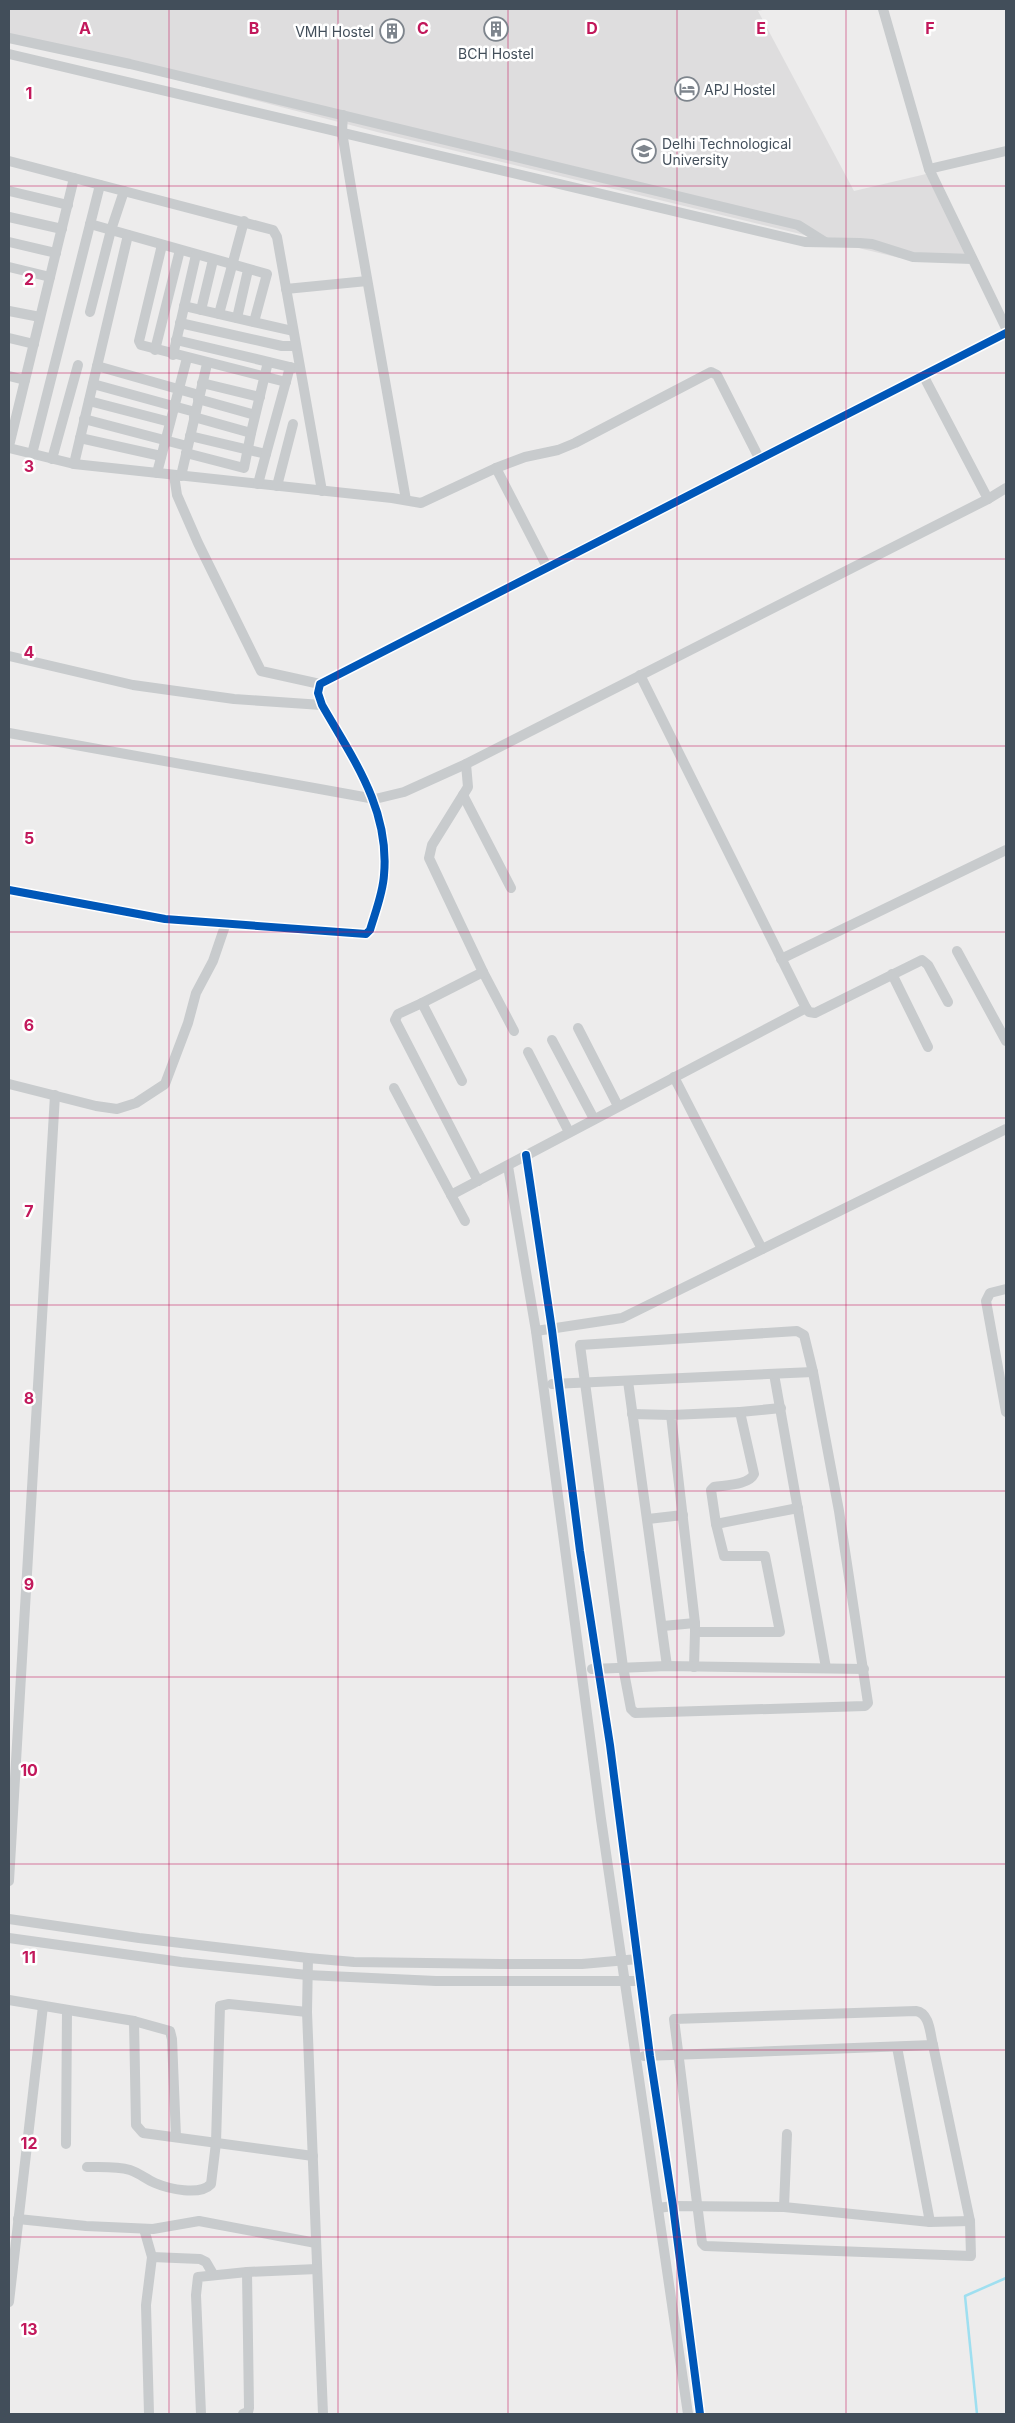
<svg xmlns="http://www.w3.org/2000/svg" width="1015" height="2423" viewBox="0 0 1015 2423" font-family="Inter,sans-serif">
<rect width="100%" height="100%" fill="#edecec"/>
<polygon fill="#deddde" points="9,9 767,9 758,11 854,191 926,174 972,259 900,258 381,133 9,36"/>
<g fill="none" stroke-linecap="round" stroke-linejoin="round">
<polyline stroke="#9fdff0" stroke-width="2.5" points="977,2414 965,2296 1006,2278"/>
<g stroke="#c8cbcd" stroke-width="10">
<polyline points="883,9 929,169 1006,328"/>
<polyline points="9,38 130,64 798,225 825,242"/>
<polyline points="9,54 805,242 860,243 872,244 913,257 972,259"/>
<polyline points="343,115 342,132 352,193 406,500"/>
<polyline points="9,161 273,230 277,237 322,491"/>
<polyline points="929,169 1006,151"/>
<polyline points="9,191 68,205"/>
<polyline points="9,217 62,229"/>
<polyline points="90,224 267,274 254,322"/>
<polyline points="9,242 56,253"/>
<polyline points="162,245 139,341 141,345 286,382"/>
<polyline points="9,267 50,277"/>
<polyline points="286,289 367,281"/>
<polyline points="184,306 293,331"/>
<polyline points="201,310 213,260"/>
<polyline points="9,311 40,317"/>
<polyline points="90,312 111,230 124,191"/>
<polyline points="219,314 244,221"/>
<polyline points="237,318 248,270"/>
<polyline points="180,323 282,346 296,346"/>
<polyline points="9,338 34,344"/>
<polyline points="176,340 294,368"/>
<polyline points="155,350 180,250"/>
<polyline points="173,355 196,255"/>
<polyline points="97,366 199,395"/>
<polyline points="9,376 25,380"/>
<polyline points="202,383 260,397"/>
<polyline points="93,384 195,412"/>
<polyline points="198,399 255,415"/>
<polyline points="89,401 170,422"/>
<polyline points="194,417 251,433 268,362"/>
<polyline points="84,419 187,446"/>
<polyline points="190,436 266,454 290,367"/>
<polyline points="80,438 161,456"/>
<polyline points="9,446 74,178"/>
<polyline points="9,448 74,464 392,498 421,503 496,468 547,567"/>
<polyline points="186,453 244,468 251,433"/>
<polyline points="32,454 100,185"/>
<polyline points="52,459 78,365"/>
<polyline points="74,464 128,235"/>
<polyline points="496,468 525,457 558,450 575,443 711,372 717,375 759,458"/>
<polyline points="157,473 187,358"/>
<polyline points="174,475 177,495 198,543 261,671 320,684"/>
<polyline points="181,476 207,364"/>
<polyline points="258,484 266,454"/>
<polyline points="277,486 293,424"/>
<polyline points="988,499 1006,488"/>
<polyline points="9,656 133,685 234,699 322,705"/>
<polyline points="9,733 375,799 404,792 466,764"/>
<polyline points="463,795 511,888"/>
<path d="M 9,890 L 165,919 L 366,934 L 370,930 C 375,913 383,893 384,875 C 390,809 353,759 322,705 L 318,693 L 320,684 L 1006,333"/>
<polyline points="957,951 1006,1041"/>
<polyline points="781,959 1006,850"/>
<polyline points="483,972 514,1031"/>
<polyline points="892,974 928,1047"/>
<polyline points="422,1003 398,1014 395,1020 478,1181"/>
<polyline points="806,1008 809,1012 815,1013 922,960 928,965 948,1002"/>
<polyline points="578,1028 618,1106"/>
<polyline points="552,1040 594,1119"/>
<polyline points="528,1052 569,1132"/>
<polyline points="674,1077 762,1249"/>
<polyline points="462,1081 422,1003 483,972 429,858 432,845 468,787 466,764 988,499 923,375"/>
<polyline points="9,1084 96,1106 117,1109 136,1103 165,1084 188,1023 196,993 213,961 226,923"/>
<polyline points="394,1088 465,1221"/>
<polyline points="526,1155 552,1330 580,1551 610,1745 650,2056 673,2206 700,2414"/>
<polyline points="508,1166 536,1331 601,1819 688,2414"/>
<polyline points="451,1195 806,1008 640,675"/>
<polyline points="1006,1289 990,1293 986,1301 1006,1412"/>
<polyline points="536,1331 622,1318 1006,1129"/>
<polygon points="797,1331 804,1335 813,1372 839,1511 868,1703 865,1706 635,1713 631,1709 623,1667 580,1345"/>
<polyline points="774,1374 826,1668"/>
<polyline points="628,1381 667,1666"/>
<polyline points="552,1384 813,1372"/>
<polyline points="740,1412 781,1408"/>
<polyline points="632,1414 671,1415"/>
<polyline points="648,1519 683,1515"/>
<polyline points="695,1623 695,1632 780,1632 765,1556 724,1556 716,1524"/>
<path d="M 663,1626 L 695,1623 L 671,1415 L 740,1412 L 754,1474 C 749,1485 726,1485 714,1487 L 711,1490 L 716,1524 L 798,1508"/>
<polyline points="694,1667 695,1632"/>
<polyline points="592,1669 667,1666 864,1669"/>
<polyline points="9,1881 55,1095"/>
<polyline points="9,1919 139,1938 308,1958 354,1962 500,1964 582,1964 638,1959"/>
<polyline points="9,1938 181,1962 307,1975 436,1981 641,1981"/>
<polyline points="308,1958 307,2012 323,2414"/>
<polyline points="9,2000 134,2021 170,2031 172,2039 176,2137"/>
<path d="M 916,2011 C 930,2013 930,2034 933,2045 L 970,2221 L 971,2256 L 705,2246 L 702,2243 L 674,2019 Z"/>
<polyline points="134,2021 136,2125 143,2133 313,2156"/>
<polyline points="897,2047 930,2222"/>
<polyline points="644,2056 933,2045"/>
<polyline points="66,2144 67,2010"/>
<path d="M 87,2167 C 101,2167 117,2166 130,2170 C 139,2173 146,2179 155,2183 C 169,2189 200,2196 211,2184 L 216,2143 L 220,2006 L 229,2004 L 307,2012"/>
<polyline points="784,2207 787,2134"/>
<polyline points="658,2208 673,2206 784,2207 930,2222 970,2221"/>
<polyline points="18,2219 86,2226 153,2229 199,2221 316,2243"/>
<polyline points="144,2229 152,2257 146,2305 149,2414"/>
<polyline points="152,2257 200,2259 206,2262 213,2274"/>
<polyline points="9,2302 43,2006"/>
<polyline points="201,2414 196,2295 198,2277 247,2272 317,2269"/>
<polyline points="243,2414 248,2412 249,2408 247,2272"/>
</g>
<g stroke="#fff" stroke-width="11">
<g id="cycleway">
<path d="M 9,890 L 165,919 L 366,934 L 370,930 C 375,913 383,893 384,875 C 390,809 353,759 322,705 L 318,693 L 320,684 L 1006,333"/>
<polyline points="526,1155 552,1330 580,1551 610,1745 650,2056 673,2206 700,2414"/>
</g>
</g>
<use href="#cycleway" stroke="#0057b8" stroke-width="8"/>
</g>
<path fill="none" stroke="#c2185b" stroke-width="1" stroke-opacity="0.55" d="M 169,9 L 169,2414M 338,9 L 338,2414M 508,9 L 508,2414M 677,9 L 677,2414M 846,9 L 846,2414M 9,186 L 1006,186M 9,373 L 1006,373M 9,559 L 1006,559M 9,746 L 1006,746M 9,932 L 1006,932M 9,1118 L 1006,1118M 9,1305 L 1006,1305M 9,1491 L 1006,1491M 9,1677 L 1006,1677M 9,1864 L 1006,1864M 9,2050 L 1006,2050M 9,2237 L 1006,2237"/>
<defs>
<g id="building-ring" transform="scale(1.25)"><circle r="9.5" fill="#fff" stroke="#7e858d" stroke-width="1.5"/><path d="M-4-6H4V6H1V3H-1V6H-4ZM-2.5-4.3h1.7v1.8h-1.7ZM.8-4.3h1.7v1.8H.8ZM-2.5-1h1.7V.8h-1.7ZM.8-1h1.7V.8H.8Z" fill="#7e858d"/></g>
<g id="hotel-ring" transform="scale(1.25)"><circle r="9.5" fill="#fff" stroke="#7e858d" stroke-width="1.5"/><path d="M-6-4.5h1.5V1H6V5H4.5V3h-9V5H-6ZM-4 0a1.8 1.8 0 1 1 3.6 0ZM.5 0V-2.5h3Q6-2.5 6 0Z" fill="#7e858d"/></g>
<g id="university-ring" transform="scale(1.25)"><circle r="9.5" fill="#fff" stroke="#7e858d" stroke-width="1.5"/><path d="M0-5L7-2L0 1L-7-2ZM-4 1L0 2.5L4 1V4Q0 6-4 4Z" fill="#7e858d"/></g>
</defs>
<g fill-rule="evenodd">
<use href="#building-ring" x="496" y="29"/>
<use href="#building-ring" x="392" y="31"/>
<use href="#hotel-ring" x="687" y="89"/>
<use href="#university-ring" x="644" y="151"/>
</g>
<g text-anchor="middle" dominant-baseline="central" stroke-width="5" stroke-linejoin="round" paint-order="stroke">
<g font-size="14" fill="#424e5a" stroke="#fff" text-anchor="start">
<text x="374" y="31" text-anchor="end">VMH Hostel</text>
<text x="496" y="53" text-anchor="middle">BCH Hostel</text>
<text x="704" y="89">APJ Hostel</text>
<text x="662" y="143">Delhi Technological<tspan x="662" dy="16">University</tspan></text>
</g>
</g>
<g font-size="16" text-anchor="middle" font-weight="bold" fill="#c2185b" stroke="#fff" stroke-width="5" stroke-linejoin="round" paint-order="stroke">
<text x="85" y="34">A</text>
<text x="254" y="34">B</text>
<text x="423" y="34">C</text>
<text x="592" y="34">D</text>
<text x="761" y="34">E</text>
<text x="930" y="34">F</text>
<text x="29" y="99">1</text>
<text x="29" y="285">2</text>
<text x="29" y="472">3</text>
<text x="29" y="658">4</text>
<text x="29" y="844">5</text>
<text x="29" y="1031">6</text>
<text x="29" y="1217">7</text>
<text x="29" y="1404">8</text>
<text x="29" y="1590">9</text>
<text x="29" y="1776">10</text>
<text x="29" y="1963">11</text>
<text x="29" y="2149">12</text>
<text x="29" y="2335">13</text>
</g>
<rect width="1015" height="2423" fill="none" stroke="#424e5a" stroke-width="20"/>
</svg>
